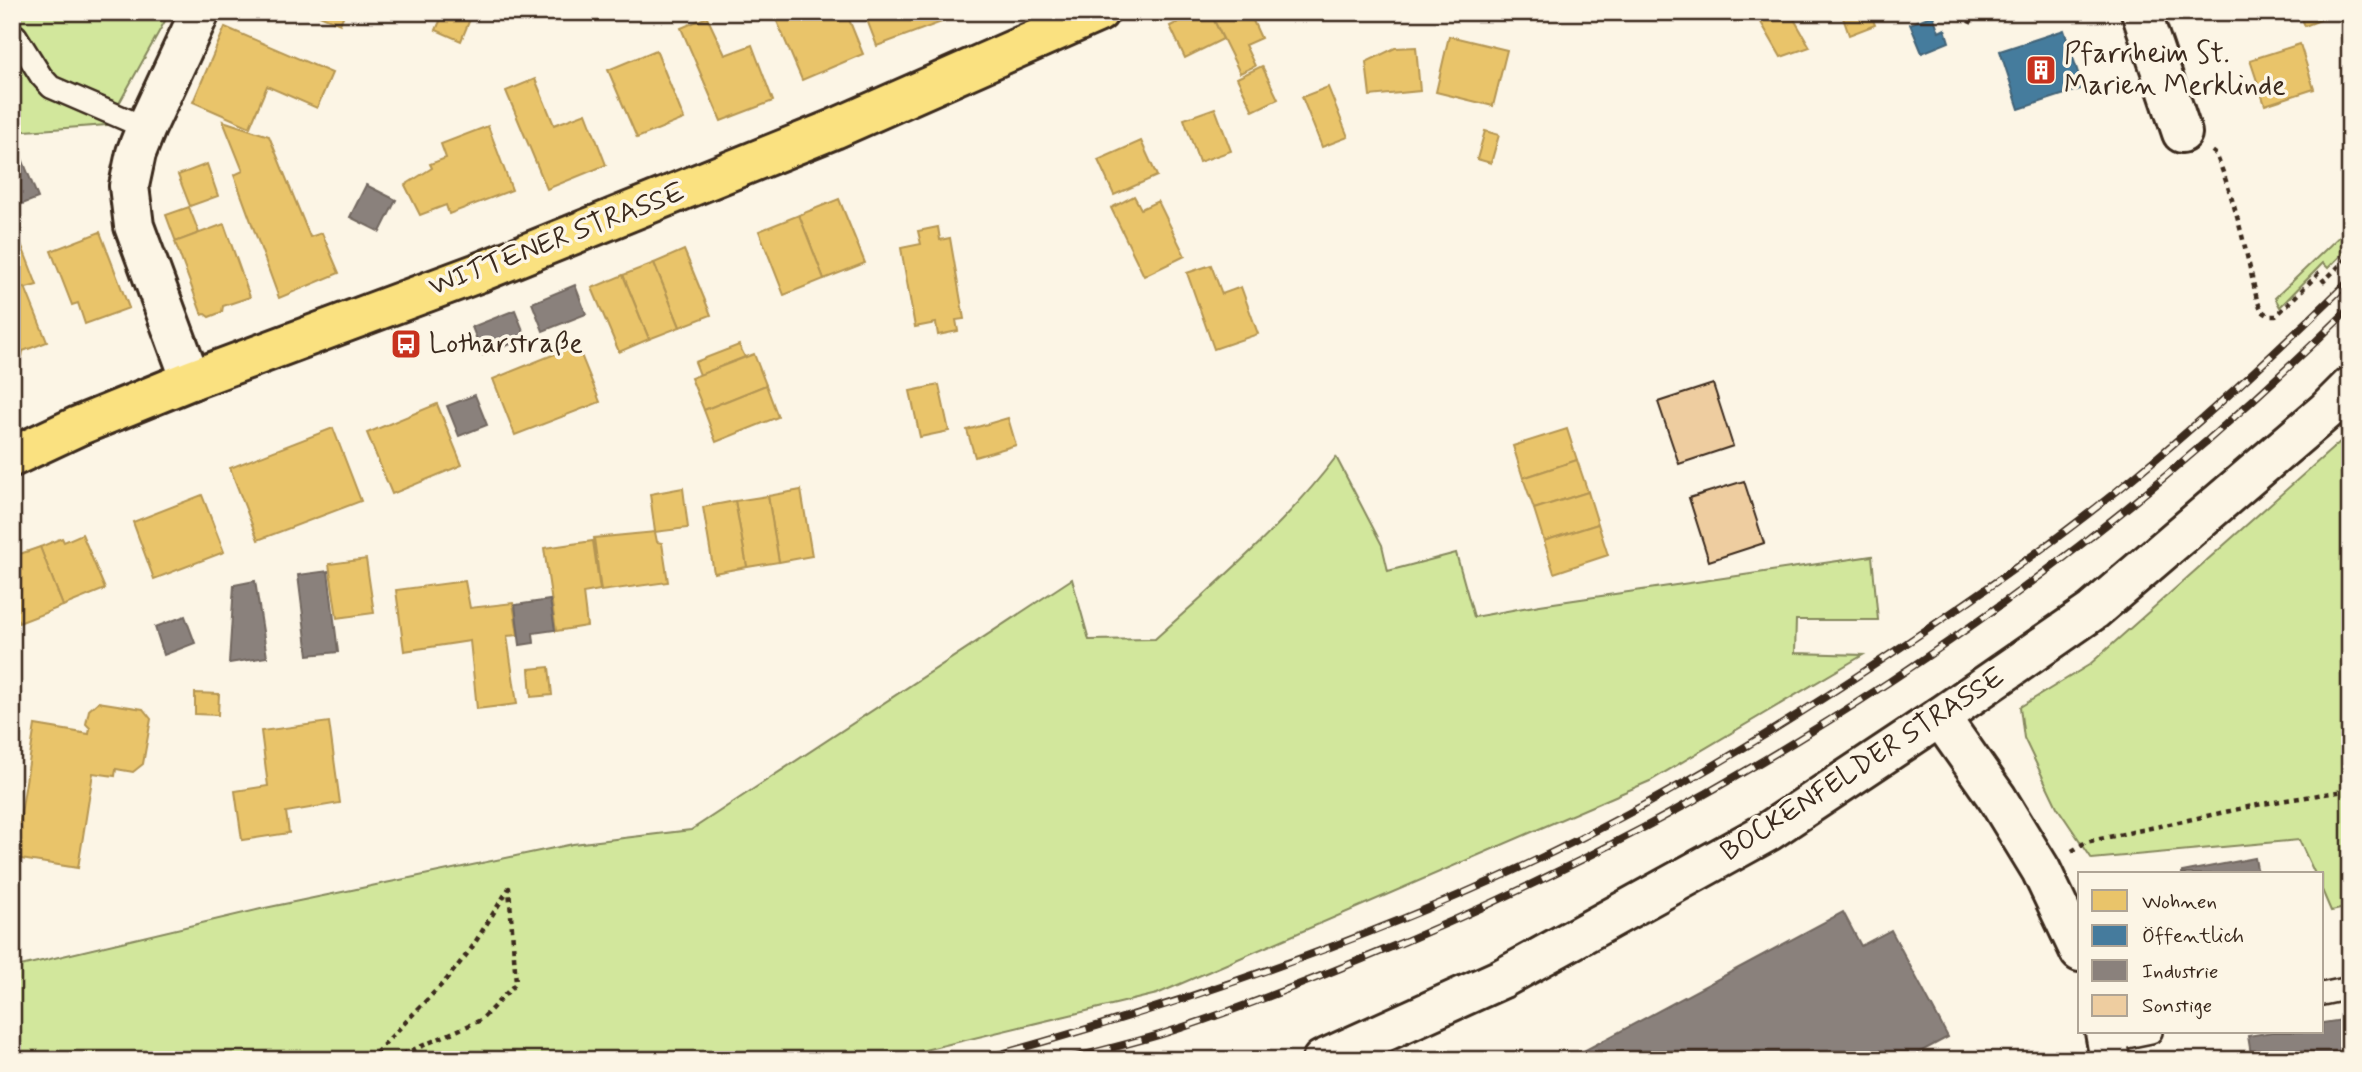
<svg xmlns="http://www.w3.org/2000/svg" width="2362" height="1072" viewBox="0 0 2362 1072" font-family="Mynerve,sans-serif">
<rect width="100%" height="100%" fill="#fcf5e5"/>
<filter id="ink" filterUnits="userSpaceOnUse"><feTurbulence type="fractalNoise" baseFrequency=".0143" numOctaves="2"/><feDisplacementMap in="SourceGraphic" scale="14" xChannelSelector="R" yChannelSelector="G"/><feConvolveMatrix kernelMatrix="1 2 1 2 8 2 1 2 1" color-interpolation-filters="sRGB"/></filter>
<g filter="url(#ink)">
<g fill="#d2e79c" stroke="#86885d" stroke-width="2">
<polygon points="12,12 170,12 107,125 12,132"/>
<polygon points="2350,226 2350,246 2328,268 2323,263 2280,307 2275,298"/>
<polygon points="2350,433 2350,907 2331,911 2322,890 2322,874 2315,874 2299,840 2092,859 2057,807 2024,738 2020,707 2089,665"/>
<path d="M 1336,457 L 1382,545 L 1388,571 L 1456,553 L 1474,617 L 1540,605 L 1872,556 L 1878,620 L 1796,620 L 1795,653 L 1863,655 L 1650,781 L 1157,994 L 883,1060 L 12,1060 L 12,968 L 265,908 L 573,844 L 691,830 L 1072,579 L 1089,640 L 1155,639 C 1218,582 1285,525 1336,457 Z"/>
</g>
<g fill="#e9c46a" stroke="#b59653" stroke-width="2">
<polygon points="313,12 345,12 340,24"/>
<polygon points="444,12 473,12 461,41 436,30"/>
<polygon points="773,12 846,12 863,54 802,80"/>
<polygon points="864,12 939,12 942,22 877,46"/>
<polygon points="1199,12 1210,12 1223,39 1185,58 1170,26"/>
<polygon points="1210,12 1249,12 1261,38 1245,45 1255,66 1240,73"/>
<polygon points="1755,12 1790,12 1810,47 1781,57"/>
<polygon points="1841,12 1870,12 1875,25 1849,35"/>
<polygon points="2299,12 2331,12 2333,15 2305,26"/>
<polygon points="707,17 725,55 752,45 773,101 721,121 681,28"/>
<polygon points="225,27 332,73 317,108 267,86 250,127 193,102"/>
<polygon points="1449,36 1507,50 1493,106 1436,92"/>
<polygon points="2300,44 2314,89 2265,105 2250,60"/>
<polygon points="1416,47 1420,91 1370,96 1366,62 1395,48"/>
<polygon points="656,50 684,119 637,138 608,70"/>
<polygon points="1262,66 1278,99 1253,111 1237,78"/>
<polygon points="535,79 554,125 586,113 606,165 547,189 506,91"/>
<polygon points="1328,87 1348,137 1322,147 1302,97"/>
<polygon points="1215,108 1231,151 1199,162 1184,119"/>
<polygon points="223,121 269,136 310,237 322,233 339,273 279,298 234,175 243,171"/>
<polygon points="488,126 512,190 449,214 446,205 420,215 405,185 432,168 430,164 446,158 441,144"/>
<polygon points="1485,131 1499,135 1491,163 1477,159"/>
<polygon points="1141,141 1157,176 1114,195 1098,160"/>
<polygon points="207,164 218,196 190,206 178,175"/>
<polygon points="1134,196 1141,209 1158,201 1185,256 1144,276 1111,208"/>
<polygon points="839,199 865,263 824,279 799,215"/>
<polygon points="189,207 199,233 176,242 166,215"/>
<polygon points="799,215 824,279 784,295 759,231"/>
<polygon points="224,224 250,297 223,306 222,312 209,317 205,314 202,315 175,242"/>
<polygon points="938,227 940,240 950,238 964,319 956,320 958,331 938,335 936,323 915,327 901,248 921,244 918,231"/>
<polygon points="100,232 129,308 85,324 78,303 72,305 51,251"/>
<polygon points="18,236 37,285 12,292 12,239"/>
<polygon points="684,250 711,315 680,327 654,263"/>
<polygon points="654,263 680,327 649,339 623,275"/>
<polygon points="1211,265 1222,294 1241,287 1258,334 1214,349 1187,273"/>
<polygon points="623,275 649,339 619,352 592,288"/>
<polygon points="25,287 47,342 23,351 22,357 12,361 12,292"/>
<polygon points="577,345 600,402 515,435 493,379"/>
<polygon points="739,345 745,357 700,375 695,362"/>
<polygon points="754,354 766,385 704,410 691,378"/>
<polygon points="766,385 778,417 716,442 704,410"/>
<polygon points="939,385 949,431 920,437 910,391"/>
<polygon points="437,404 462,465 392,494 367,433"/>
<polygon points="1008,418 1016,445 975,457 967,430"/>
<polygon points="333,428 361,501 258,540 230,468"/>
<polygon points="1567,429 1577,460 1523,478 1513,446"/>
<polygon points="1577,460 1588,492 1534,509 1523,478"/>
<polygon points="683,488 688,528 655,532 650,494"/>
<polygon points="801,490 812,556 779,562 768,496"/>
<polygon points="1588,492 1598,524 1544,541 1534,509"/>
<polygon points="202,495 224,552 154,579 133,522"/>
<polygon points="768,496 779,562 747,567 735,501"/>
<polygon points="735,501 747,567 714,573 703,507"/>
<polygon points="1598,524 1608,555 1554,573 1544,541"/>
<polygon points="655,532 657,542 662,543 668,582 601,591 594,538"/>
<polygon points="82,534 105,589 63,606 40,547 62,538 64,542"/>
<polygon points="593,541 600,590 583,593 587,626 556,631 544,548"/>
<polygon points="40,547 63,606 19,623 12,606 12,562 18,559 17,555"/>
<polygon points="366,559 374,613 337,618 329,564"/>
<polygon points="465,581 470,608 513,603 518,635 507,636 517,704 477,709 470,641 404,651 396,590"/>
<polygon points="549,667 552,695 531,697 529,669"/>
<polygon points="195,693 219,694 218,715 195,714"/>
<polygon points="98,702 143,709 151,719 143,764 133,772 116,769 115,776 93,773 78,868 14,858 35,725 89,734 90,728 86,724 89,710"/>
<polygon points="329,722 340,803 286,812 289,833 242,840 235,791 268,786 261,731"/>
</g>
<g fill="#457b9d" stroke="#426377" stroke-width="2">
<polygon points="1933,15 1939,32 1945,29 1949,42 1922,53 1910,24"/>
<polygon points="2064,30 2083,88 2019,109 2000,51"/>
</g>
<g fill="#8a817c" stroke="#726760" stroke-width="2">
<polygon points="19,151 38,198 12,208 12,154"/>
<polygon points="366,185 396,200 380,232 350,217"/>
<polygon points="575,285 586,314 543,331 532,303"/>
<polygon points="515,310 526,338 483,355 472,327"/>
<polygon points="475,395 487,425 459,436 447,406"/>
<polygon points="328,571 338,652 308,655 298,575"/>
<polygon points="255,581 267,657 229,663 234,585"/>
<polygon points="550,600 555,630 533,633 534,643 520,645 515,605"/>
<polygon points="185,616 195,643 164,655 155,627"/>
<polygon points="2255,858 2258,874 2182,874 2182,872"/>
<polygon points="1843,912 1861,946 1891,930 1948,1037 1905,1060 1567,1060"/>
<polygon points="2350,1019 2350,1060 2252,1060 2248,1036 2272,1032 2322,1032 2322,1023"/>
</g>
<g fill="#eecda0" stroke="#3b2a1e" stroke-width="2">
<polygon points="1713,384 1733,446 1679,464 1658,402"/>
<polygon points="1744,481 1764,543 1709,561 1689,498"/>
</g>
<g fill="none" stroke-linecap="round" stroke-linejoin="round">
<g stroke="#3b2a1e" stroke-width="26">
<g id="lane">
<polyline points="16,36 41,76 51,87 146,128"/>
<polyline points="2322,994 2350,988"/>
<polyline points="2107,1041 2151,1032"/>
</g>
</g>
<g stroke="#3b2a1e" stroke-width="44">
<g id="street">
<polyline points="2141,12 2182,133"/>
<polyline points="191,380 134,226 129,186 136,153 146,128 200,12"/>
<polyline points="1940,717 1997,798 2041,870 2080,952"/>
<polyline points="2105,1032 2110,1060"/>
<polyline points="1322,1060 1501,979 1769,831 1940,717 2093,611 2326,411 2350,387"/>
</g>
</g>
<g stroke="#3b2a1e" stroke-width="44">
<polyline id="primary" points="12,457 78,426 191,380 478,273 834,129 1099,12"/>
</g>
<g stroke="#3b2a1e" stroke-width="4.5" stroke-dasharray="5 5" stroke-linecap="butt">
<polyline points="1950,12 1973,23"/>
<path d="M 2212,151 L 2216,154 C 2235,201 2246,250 2257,300 L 2262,311 L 2269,316 L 2276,316 L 2318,274 L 2324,281 L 2350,255"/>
<polyline points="2072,851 2086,842 2262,804 2350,790"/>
<polyline points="369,1060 447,979 471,949 509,888 516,983 481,1020 390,1060"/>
</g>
<use href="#lane" stroke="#fcf5e5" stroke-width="21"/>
<use href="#street" stroke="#fcf5e5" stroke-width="38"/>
<use href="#primary" stroke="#fae180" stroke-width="38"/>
<g stroke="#3b2a1e" stroke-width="8">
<g id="rail">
<path d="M 979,1060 C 1168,1008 1354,946 1530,863 C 1651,806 1766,737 1877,663 C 1957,610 2037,555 2112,495 C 2195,428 2274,355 2350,280"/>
<path d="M 1064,1060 C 1096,1052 1128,1044 1159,1035 C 1229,1013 1297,986 1365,958 C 1731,809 2069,587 2350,308"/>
</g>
</g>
<use href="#rail" stroke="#fcf5e5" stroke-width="5" stroke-dasharray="16" stroke-linecap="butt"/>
</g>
</g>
<defs>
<g id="building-square" transform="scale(1.575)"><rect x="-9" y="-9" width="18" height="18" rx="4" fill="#c8321e" stroke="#fcf5e5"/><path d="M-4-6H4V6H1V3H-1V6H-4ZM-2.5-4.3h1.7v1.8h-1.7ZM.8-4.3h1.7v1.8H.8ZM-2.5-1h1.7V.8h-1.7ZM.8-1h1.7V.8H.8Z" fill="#fff"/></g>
<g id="bus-square" transform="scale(1.575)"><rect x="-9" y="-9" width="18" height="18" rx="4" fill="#c8321e" stroke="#fcf5e5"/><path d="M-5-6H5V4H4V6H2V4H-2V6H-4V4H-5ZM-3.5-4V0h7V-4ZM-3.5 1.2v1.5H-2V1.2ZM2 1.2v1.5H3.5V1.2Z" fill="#fff"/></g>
</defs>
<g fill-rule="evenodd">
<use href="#building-square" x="2041" y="70"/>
<use href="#bus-square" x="406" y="344"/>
</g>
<g text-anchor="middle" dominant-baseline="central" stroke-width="7" stroke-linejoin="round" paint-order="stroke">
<g font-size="28" fill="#3b2a1e" stroke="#fcf5e5" text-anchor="start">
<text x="2064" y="54">Pfarrheim St.<tspan x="2064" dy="32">Marien Merklinde</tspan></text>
<text x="429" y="344">Lotharstraße</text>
</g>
<g font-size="28" fill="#3b2a1e" stroke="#fcf5e5">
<text transform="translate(557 240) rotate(-21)">WITTENER STRASSE</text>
<text transform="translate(1863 765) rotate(-33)">BOCKENFELDER STRASSE</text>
</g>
</g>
<rect width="2362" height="1072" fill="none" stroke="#fcf5e5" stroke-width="42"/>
<rect x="21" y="21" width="2320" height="1030" fill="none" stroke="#3b2a1e" stroke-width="2.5" filter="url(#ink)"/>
<rect x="2078" y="872" width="245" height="161" fill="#fcf5e5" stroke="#afa495" stroke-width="2"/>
<rect x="2092" y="890" width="35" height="21" fill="#e9c46a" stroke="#afa495" stroke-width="2"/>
<text x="2142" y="908" font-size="21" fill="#3b2a1e">Wohnen</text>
<rect x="2092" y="925" width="35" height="21" fill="#457b9d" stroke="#afa495" stroke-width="2"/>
<text x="2142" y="942" font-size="21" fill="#3b2a1e">Öffentlich</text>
<rect x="2092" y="960" width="35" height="21" fill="#8a817c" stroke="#afa495" stroke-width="2"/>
<text x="2142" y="978" font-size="21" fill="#3b2a1e">Industrie</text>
<rect x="2092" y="995" width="35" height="21" fill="#eecda0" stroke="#afa495" stroke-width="2"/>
<text x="2142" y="1012" font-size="21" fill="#3b2a1e">Sonstige</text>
</svg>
